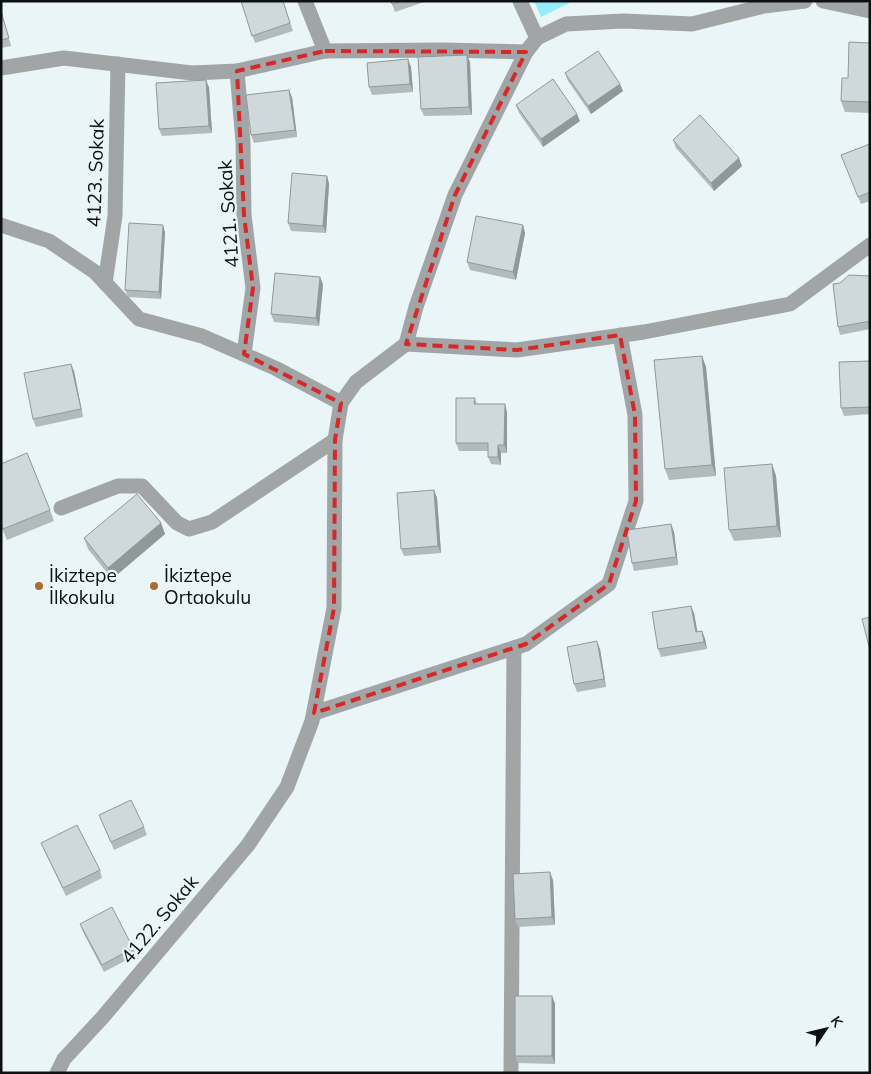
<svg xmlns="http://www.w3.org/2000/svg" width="871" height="1074" viewBox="0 0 871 1074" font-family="Mulish,sans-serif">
<rect width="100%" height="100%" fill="#eaf5f7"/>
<polygon fill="#93edfd" points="534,1 573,1 541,17"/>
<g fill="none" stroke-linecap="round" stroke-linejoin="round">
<g stroke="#a1a5a6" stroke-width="15">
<polyline points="305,1 325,51"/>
<polyline points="520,1 537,38"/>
<polyline points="823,1 870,11"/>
<polyline points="1,68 64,58 192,73 237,71 325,51 443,50 526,52"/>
<polyline points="237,71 243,142 244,215 253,288 244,354"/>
<polyline points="1,225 49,241 95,272 139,319 202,336 275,368 341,403"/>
<polyline points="105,283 115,216 118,64"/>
<polyline points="406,344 517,350 644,332 790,304 870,245"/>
<polyline points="61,508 118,486 142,486 177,523 189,529 212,522 335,440"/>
<polyline points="314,713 526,644 609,584 636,501 635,415 620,335"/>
<polyline points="57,1073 64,1059 102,1018 248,845 287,787 312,721 334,608 335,440 341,403 356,382 406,344 416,307 455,195 526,52 537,38 566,24 623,21 692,24 764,6 805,1"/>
<polyline points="511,1073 514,648"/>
</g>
</g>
<g fill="#b2bbbc">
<polygon points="241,1 283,1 293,31 255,43"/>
<polygon points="391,1 427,1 395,12"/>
<polygon points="1,10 11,46 1,48"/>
<polygon points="870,43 870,113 845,112 841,101 848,78"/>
<polygon points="408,59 411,67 413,92 372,95 369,87"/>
<polygon points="470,62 472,115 424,116 421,109"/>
<polygon points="565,73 623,91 591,114 568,81"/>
<polygon points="209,87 212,133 162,136 159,129"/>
<polygon points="292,97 297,137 254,143 251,135"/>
<polygon points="516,105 580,121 543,147 519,113"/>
<polygon points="673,140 742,166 714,191 676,148"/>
<polygon points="870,144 870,201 861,204 841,155"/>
<polygon points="327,176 329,184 326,233 291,231 288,223"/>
<polygon points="165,232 161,299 128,297 125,290"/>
<polygon points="525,233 516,280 470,270 467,262"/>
<polygon points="870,276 870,329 840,335 838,327"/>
<polygon points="323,284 319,326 274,322 271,314"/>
<polygon points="702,356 706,367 716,476 669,480 665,469"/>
<polygon points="870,361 870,414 844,416 841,408"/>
<polygon points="74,371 83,417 36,427 33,419"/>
<polygon points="475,398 477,404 507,412 507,453 501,453 501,465 491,464 488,457 488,451 459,451 456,443"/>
<polygon points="772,464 776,476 781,537 734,541 729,530"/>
<polygon points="434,490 437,498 441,553 404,556 401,549"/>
<polygon points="50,510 54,521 7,540 1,526"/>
<polygon points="161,523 165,534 112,579 88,549 84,538"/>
<polygon points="671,524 674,532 678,565 634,571 632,563"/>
<polygon points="694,613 697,632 702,631 705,639 707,649 661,657 658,649"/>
<polygon points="600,649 606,687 577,692 574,684"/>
<polygon points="99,815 144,827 147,835 114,850"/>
<polygon points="41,843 100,870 102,878 66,896 44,850"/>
<polygon points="553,880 555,925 518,927 515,919"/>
<polygon points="80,924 133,948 136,955 104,972 83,932"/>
<polygon points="552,996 555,1004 555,1064 518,1063 515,1056"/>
</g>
<g fill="#919899">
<polygon points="1,10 11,46 1,12"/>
<polygon points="467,55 470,62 472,115 469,107"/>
<polygon points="408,59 411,67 413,92 410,84"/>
<polygon points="206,80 209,87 212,133 209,126"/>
<polygon points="620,84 623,91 591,114 588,106"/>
<polygon points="289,90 292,97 297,137 295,130"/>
<polygon points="577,114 580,121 543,147 541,139"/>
<polygon points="739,158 742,166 714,191 711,183"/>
<polygon points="327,176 329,184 326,233 323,226"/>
<polygon points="163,225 165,232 161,299 159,292"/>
<polygon points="523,225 525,233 516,280 513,272"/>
<polygon points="320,277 323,284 319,326 316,318"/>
<polygon points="702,356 706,367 716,476 712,465"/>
<polygon points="71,364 74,371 83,417 81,409"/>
<polygon points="505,404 507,412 507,453 504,445"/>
<polygon points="498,445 501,453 501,465 498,457"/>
<polygon points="772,464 776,476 781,537 777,526"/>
<polygon points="434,490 437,498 441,553 438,546"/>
<polygon points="161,523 165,534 112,579 108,568"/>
<polygon points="671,524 674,532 678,565 676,557"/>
<polygon points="691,606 694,613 699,640 696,632"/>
<polygon points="702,631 705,639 707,649 704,642"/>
<polygon points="597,641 600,649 606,687 604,679"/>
<polygon points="550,872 553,880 555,925 552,917"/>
<polygon points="552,996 555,1004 555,1064 552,1056"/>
</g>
<g fill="#cfd9db" stroke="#919899">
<polygon points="241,1 283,1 290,23 252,36"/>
<polygon points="391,1 402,1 392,4"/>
<polygon points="1,12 9,38 1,40"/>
<polygon points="849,42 870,43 870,102 841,101 842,78 848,78"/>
<polygon points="598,51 620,84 588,106 565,73"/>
<polygon points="467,55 469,107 421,109 418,57"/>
<polygon points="408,59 410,84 369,87 367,63"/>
<polygon points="553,79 577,114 541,139 516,105"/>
<polygon points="206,80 209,126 159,129 156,83"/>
<polygon points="289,90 295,130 251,135 246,95"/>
<polygon points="700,115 739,158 711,183 673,140"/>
<polygon points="870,144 870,192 858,197 841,155"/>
<polygon points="292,173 327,176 323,226 288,223"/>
<polygon points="476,216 523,225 513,272 467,262"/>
<polygon points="129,223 163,225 159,292 125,290"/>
<polygon points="275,273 320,277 316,318 271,314"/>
<polygon points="849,275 870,276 870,321 838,327 833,284 840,283"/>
<polygon points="702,356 712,465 665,469 654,360"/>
<polygon points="870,361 870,407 841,408 839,362"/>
<polygon points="71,364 81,409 33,419 24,373"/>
<polygon points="456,398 475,398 474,404 505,404 504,445 498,445 498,457 488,457 488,443 456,443"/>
<polygon points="27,453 50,510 3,529 1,525 1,464"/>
<polygon points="772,464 777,526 729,530 724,468"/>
<polygon points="434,490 438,546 401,549 397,493"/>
<polygon points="137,494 161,523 108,568 84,538"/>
<polygon points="671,524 676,557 632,563 627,530"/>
<polygon points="691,606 696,632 702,631 704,642 658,649 652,612"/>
<polygon points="870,617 870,650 862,619"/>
<polygon points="597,641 604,679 574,684 567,647"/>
<polygon points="131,800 144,827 111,842 99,815"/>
<polygon points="77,825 100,870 63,888 41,843"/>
<polygon points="550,872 552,917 515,919 513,874"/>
<polygon points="112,907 133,948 102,965 80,924"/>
<rect x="515" y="996" width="37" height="60"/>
</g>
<path fill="none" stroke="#d62828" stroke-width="4" stroke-dasharray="10 6" stroke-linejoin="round" d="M 325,51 L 526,52 L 455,195 L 406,344 L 517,350 L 620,335 L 635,415 L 636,501 L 609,584 L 526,644 L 314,713 L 334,608 L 335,440 L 341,403 L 244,354 L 253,288 L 244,215 L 237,71 Z"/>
<g fill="#ab6c32" stroke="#eaf5f7" stroke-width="2">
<circle cx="39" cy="586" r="5"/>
<circle cx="154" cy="586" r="5"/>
</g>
<g text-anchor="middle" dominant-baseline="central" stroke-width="4.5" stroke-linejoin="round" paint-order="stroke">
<g font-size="19" fill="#0d1011" stroke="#eaf5f7">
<text transform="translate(95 173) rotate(-88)">4123. Sokak</text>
<text transform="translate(228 214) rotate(-94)">4121. Sokak</text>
<text transform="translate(159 919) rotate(-50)">4122. Sokak</text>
</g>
<g font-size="19" fill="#0d1011" stroke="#eaf5f7" text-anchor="start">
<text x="49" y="575">İkiztepe<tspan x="49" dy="22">İlkokulu</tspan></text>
<text x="164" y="575">İkiztepe<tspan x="164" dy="22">Ortaokulu</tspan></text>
</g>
</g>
<rect width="871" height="1074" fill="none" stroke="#0d1011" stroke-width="5"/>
<g transform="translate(826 1029) rotate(55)" stroke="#eaf5f7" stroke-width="4" paint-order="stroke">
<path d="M0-4L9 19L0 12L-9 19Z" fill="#0d1011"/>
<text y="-8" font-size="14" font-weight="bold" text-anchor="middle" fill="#0d1011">K</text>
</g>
</svg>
